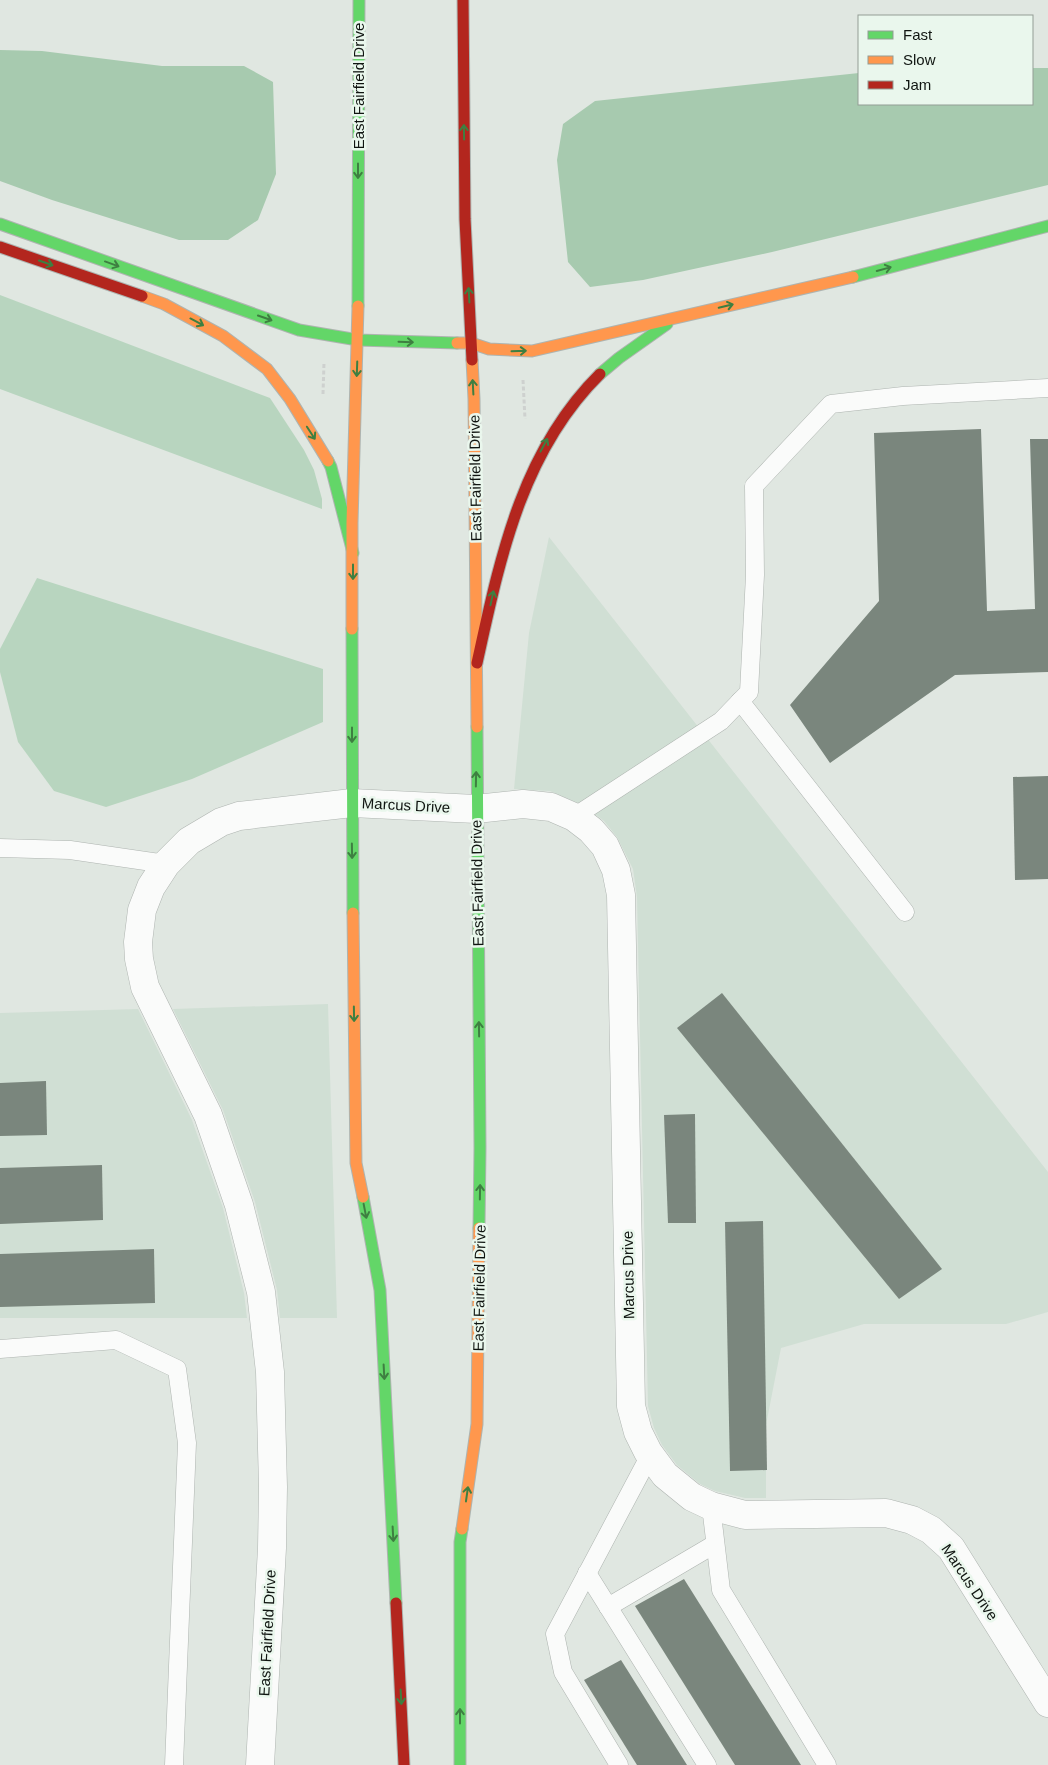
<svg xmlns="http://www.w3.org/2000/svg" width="1048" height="1765" viewBox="0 0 1048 1765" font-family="Arial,sans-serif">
<rect width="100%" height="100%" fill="#e0e7e1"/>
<g fill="#d0dfd4">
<polygon points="549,537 1048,1172 1048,1312 1006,1324 864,1324 781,1348 766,1425 766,1498 745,1498 715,1491 700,1484 677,1465 662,1445 654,1428 648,1406 637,897 633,869 617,837 604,821 583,805 550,791 514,789 529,633"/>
<polygon points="328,1004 337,1318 280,1318 277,1290 255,1202 223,1110 173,1009"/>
<polygon points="138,1009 192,1120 223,1208 244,1293 247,1318 0,1318 0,1013"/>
</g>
<g fill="#b8d5bf">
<polygon points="0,295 270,398 304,450 314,470 322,499 322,509 0,389"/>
<polygon points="37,578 323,669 323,722 192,779 106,807 54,791 18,742 0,672 0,649"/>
</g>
<g fill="#a7caaf">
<polygon points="0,50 42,51 162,66 244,66 273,82 276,174 258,220 228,240 179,240 52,200 0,181"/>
<polygon points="1032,68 1048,68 1048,185 772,252 643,280 590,287 568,262 557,160 563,124 595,101 859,73 859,104 1032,104"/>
</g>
<g fill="#7a867d">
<polygon points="981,429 987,611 1035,609 1030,439 1048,439 1048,672 955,675 830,763 790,705 879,601 874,433"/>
<polygon points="1048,776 1048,879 1015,880 1013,777"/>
<polygon points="722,993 942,1269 899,1299 677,1028"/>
<polygon points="46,1081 47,1135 0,1136 0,1083"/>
<polygon points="695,1114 696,1223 668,1223 664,1115"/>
<polygon points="102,1165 103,1220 0,1224 0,1168"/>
<polygon points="763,1221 767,1470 730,1471 725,1222"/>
<polygon points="154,1249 155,1303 0,1307 0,1254"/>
<polygon points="684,1579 801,1765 735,1765 635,1606"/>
<polygon points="621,1660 687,1765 637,1765 584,1680"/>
</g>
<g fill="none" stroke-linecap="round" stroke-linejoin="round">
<g stroke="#aeb4b0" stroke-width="19">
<g id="lane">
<polyline points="740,701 905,912"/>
<polyline points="574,817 721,721 749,692 755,575 754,486 831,404 903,396 1048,388"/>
<polyline points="0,848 70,850 166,864"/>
<polyline points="0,1349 116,1340 177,1369 187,1443 174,1765"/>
<polyline points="711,1506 721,1590 827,1765"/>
<polyline points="587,1573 707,1765"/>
<polyline points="608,1607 715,1544"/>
<polyline points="619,1765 563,1672 555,1634 650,1455"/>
</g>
</g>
<g stroke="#aeb4b0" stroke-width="29">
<polyline id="street" points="260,1765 272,1548 273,1487 270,1372 261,1292 239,1205 208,1115 145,987 139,959 138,942 142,910 151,887 166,864 189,841 221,822 239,816 352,803 476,809 523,804 551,807 574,817 591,830 605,846 616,870 621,895 631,1406 638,1432 648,1452 665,1475 692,1497 711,1506 745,1515 886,1513 912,1520 931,1530 951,1548 1048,1703"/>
</g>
<g stroke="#aeb4b0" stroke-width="13">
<g id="fast">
<polyline points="0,224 299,330 358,340 457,343"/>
<polyline points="853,277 1048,226"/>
<polyline points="358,306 359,0"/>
<polyline points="600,374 619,358 667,324"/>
<polyline points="328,461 331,467 353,553"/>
<polyline points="352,629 353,913"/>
<polyline points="477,727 480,1148 479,1228"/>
<polyline points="363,1197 380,1290 396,1603"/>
<polyline points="460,1765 460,1542 462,1529"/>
</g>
</g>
<g stroke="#aeb4b0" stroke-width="13">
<g id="slow">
<polyline points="142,296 164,304 223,336 267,369 290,399 328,461"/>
<polyline points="457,343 471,343 489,349 532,351 853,277"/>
<polyline points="472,360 474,399 477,727"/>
<polyline points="352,629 352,523 358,306"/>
<polyline points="353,913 356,1163 363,1197"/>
<polyline points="462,1529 477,1424 479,1228"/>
</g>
</g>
<g stroke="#aeb4b0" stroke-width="13">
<g id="jam">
<polyline points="463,0 465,219 472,360"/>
<polyline points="0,247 142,296"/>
<path d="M 477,663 C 500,559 521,452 600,374"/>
<polyline points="396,1603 404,1765"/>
</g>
</g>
<g stroke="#ced1cf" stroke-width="3" stroke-dasharray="4 2.5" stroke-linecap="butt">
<polyline points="523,380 525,419"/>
<polyline points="323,394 324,363"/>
</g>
<use href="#lane" stroke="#fafbfa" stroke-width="18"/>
<use href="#street" stroke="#fafbfa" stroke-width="28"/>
<use href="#fast" stroke="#63d668" stroke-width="11"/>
<use href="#slow" stroke="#ff974d" stroke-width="11"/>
<use href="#jam" stroke="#b3261e" stroke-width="11"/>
</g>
<defs><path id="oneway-shaft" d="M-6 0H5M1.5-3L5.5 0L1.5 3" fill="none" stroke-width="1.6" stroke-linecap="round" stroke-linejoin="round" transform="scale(1.25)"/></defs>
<g stroke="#3e7f41">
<use href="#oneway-shaft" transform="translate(464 132) rotate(-91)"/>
<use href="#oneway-shaft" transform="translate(358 171) rotate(90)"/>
<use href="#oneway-shaft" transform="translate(46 263) rotate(19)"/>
<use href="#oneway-shaft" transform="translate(112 264) rotate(20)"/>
<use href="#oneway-shaft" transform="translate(884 269) rotate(-15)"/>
<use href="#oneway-shaft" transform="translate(469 295) rotate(-93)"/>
<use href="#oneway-shaft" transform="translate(726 306) rotate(-13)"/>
<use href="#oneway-shaft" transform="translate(265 318) rotate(19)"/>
<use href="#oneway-shaft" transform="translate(197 322) rotate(28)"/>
<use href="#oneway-shaft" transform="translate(406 342) rotate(2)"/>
<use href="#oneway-shaft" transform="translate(519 351) rotate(-2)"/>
<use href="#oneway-shaft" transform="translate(357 369) rotate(92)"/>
<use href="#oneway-shaft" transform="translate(473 387) rotate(-93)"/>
<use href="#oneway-shaft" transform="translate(311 433) rotate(57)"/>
<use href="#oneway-shaft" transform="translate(544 445) rotate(-62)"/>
<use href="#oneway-shaft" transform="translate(353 572) rotate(90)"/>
<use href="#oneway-shaft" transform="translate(492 598) rotate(-78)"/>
<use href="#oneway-shaft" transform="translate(352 735) rotate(90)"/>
<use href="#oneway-shaft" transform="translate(476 779) rotate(-89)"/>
<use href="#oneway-shaft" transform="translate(352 851) rotate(89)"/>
<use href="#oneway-shaft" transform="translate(354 1014) rotate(89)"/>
<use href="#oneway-shaft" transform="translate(479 1029) rotate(-91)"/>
<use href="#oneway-shaft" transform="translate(480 1192) rotate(-89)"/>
<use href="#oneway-shaft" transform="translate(365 1211) rotate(79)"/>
<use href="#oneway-shaft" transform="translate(384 1372) rotate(87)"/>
<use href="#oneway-shaft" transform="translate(467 1494) rotate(-82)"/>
<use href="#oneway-shaft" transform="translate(393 1534) rotate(87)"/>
<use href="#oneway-shaft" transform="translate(401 1697) rotate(87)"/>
<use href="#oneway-shaft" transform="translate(460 1716) rotate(-90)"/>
</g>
<g text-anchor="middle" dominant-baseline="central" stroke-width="5" stroke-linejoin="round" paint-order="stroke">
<g font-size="15" fill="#101511" stroke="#eaf7ed">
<text transform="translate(358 86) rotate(-90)">East Fairfield Drive</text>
<text transform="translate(475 478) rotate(-91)">East Fairfield Drive</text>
<text transform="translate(406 805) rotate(3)">Marcus Drive</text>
<text transform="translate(477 883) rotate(-91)">East Fairfield Drive</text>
<text transform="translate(628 1275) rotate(-91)">Marcus Drive</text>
<text transform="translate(479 1288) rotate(-89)">East Fairfield Drive</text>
<text transform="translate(970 1582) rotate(56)">Marcus Drive</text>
<text transform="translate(267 1633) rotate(-87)">East Fairfield Drive</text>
</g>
</g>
<rect x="858" y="15" width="175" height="90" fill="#eaf7ed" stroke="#939d95"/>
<rect x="868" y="31" width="25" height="8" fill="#63d668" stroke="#939d95"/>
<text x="903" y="40" font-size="15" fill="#101511">Fast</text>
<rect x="868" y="56" width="25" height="8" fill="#ff974d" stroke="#939d95"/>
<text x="903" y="65" font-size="15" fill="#101511">Slow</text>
<rect x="868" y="81" width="25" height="8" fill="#b3261e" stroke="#939d95"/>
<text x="903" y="90" font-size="15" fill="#101511">Jam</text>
</svg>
